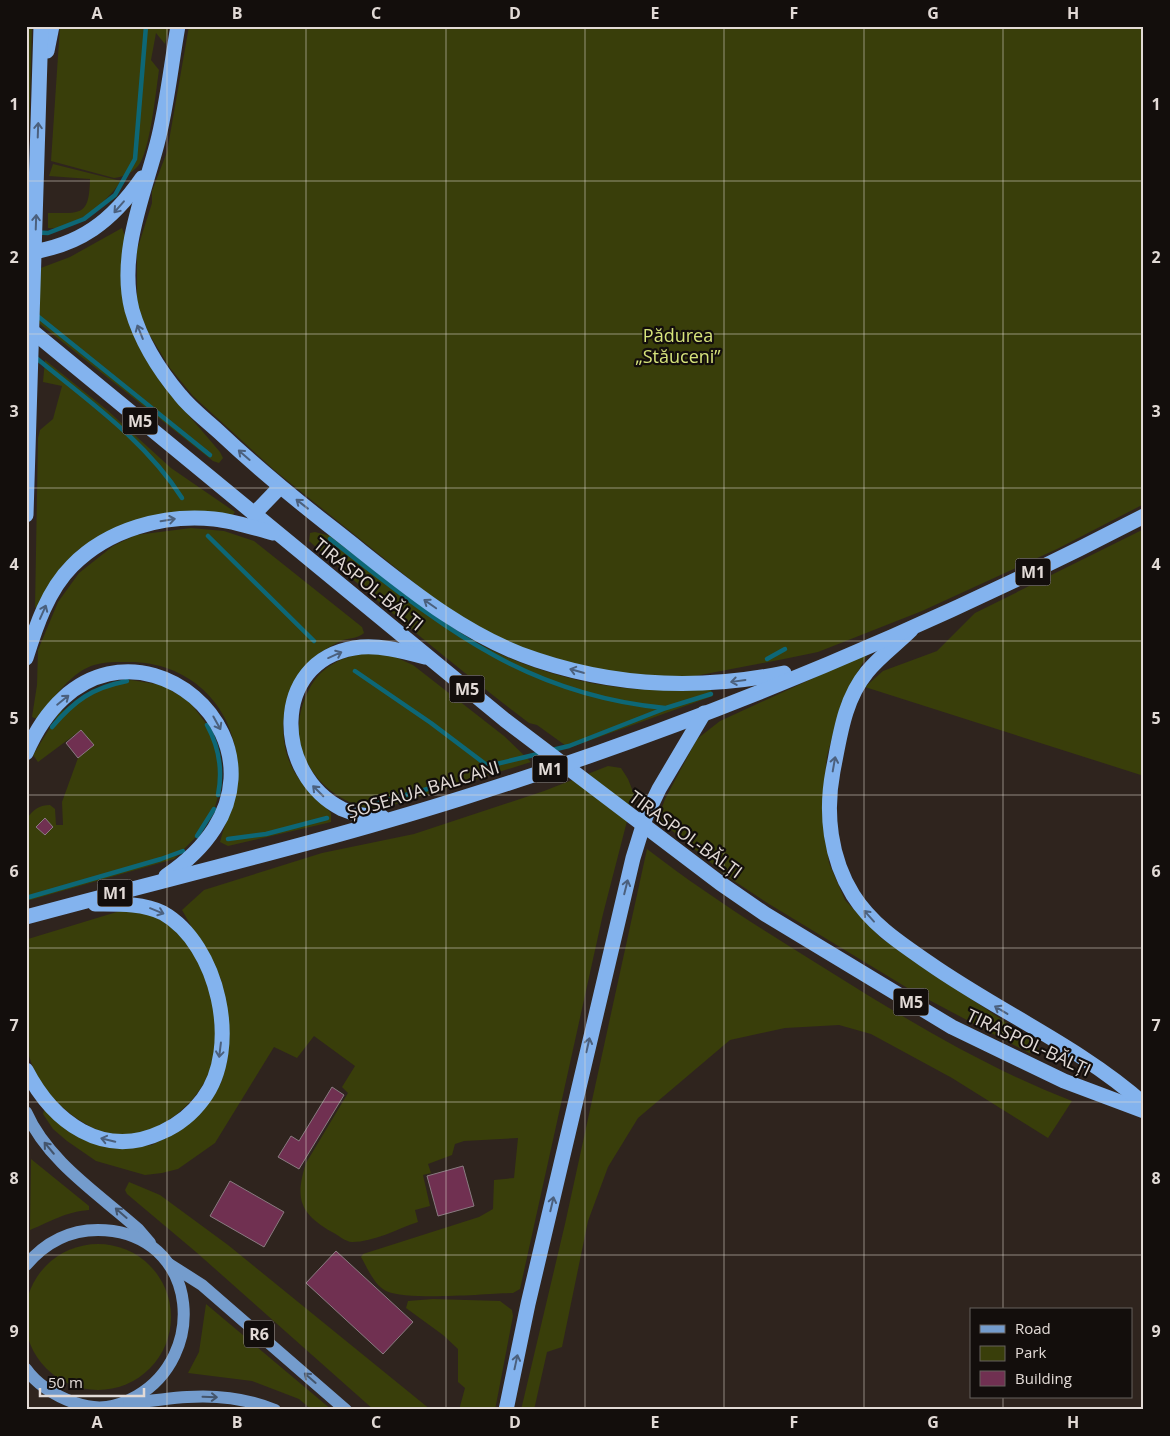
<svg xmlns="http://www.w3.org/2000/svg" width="1170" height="1436" viewBox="0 0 1170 1436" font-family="'Open Sans',sans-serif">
<rect width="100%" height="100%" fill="#2f241e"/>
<g fill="#393e0a">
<polygon points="26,26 32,26 28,171 26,171"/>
<path d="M 60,26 L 169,26 L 165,44 L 156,33 L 151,60 L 159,70 C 156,90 150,153 138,166 C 131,174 123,177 114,178 L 51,161 Z"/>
<polygon points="189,26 1144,26 1144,504 1057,549 922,611 818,652 784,659 690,677 661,677 597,670 527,650 488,633 442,605 274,470 193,396 170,368 149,334 137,306 137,250 152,203 152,191 167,152"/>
<path d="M 53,164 L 121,181 C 108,201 73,231 48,228 L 48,213 C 82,213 89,216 90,179 L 49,176 Z"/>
<polygon points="122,228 127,241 123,266 162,384 220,452 223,458 219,463 213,461 26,313 38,269 70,257"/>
<polygon points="45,360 107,410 171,468 235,512 232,516 105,534 79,549 61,567 39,606 35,608 38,438 40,430 53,419 62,386 43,382"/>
<path d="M 191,528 L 224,531 L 254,541 L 362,627 L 364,633 C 358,638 351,638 343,640 C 334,644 325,649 317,655 C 283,682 273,736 295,773 C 305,789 319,799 331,813 L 331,822 L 327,823 L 228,846 L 220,842 C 227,815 240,790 237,761 C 232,701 185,660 125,662 C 113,662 102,662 91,666 C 68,675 52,701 37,719 L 32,717 L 37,685 L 38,650 L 58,602 L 79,573 L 113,546 L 136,535 Z"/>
<polygon points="1144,529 1144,776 865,687 883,671 937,651 975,613"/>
<path d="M 315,532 L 335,537 C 374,568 413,602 455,630 C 504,661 566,682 624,688 C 653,691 682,688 711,690 L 713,696 L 569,748 L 537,725 L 529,723 C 454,666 380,604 309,541 L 310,533 Z"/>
<path d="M 369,652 L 393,656 L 413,665 L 504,736 L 531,762 L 377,810 C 322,802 282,751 306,696 C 311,683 320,671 333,664 C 344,657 356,655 369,652 Z"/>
<polygon points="868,653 842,701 827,756 822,806 829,863 845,900 881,938 1032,1040 1038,1046 1039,1053 1029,1053 914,992 769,904 728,877 658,819 665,799 697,739 720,721"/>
<path d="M 131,680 L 162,685 L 189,701 L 208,726 L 216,744 L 219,760 L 219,793 L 215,807 L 198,835 L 174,859 L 27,901 L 28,817 C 34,809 40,805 50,805 L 55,809 L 56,825 L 63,825 L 62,802 L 78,758 L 93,745 L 81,730 L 38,762 L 33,755 L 59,713 L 97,689 Z"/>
<path d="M 608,766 L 621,768 L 628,779 L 634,794 L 603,914 L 520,1289 L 513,1293 C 485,1294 408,1301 386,1291 C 374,1285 367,1267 361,1257 L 363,1254 L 479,1217 L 493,1209 L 494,1180 L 514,1178 L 518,1138 L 464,1141 L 455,1144 L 452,1155 L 428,1164 L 431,1173 L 423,1175 L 430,1206 L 415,1210 L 418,1222 C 397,1229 374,1242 352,1242 C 346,1242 338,1235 332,1232 C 299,1213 295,1198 306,1163 L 348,1093 L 342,1087 L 355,1066 L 314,1036 L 297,1058 L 274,1047 L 215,1143 L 178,1169 L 162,1173 L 145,1175 L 96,1161 L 67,1141 L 53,1129 L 43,1114 L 44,1110 L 129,1147 L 152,1145 L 180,1130 L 221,1083 L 227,1062 L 229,1038 L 221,979 L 182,910 L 204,890 L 322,853 L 414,834 L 544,791 Z"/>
<path d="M 647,849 C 708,896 772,936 837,976 C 912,1023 989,1069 1072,1101 L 1048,1138 L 952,1078 L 871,1034 L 839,1025 L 785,1028 L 730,1040 L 638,1118 L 608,1167 L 588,1221 L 562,1347 L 547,1352 L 534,1410 L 521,1410 L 565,1224 Z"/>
<path d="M 134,910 C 143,913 154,915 162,919 C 184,931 200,961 207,983 C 216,1011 220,1040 210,1069 C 199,1104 156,1138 118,1135 C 98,1133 82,1123 67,1111 C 50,1097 35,1077 29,1056 C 21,1028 27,969 28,939 L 120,911 Z"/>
<path d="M 31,1159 L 89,1206 L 89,1210 C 65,1212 52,1221 30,1230 Z"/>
<polygon points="129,1182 160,1195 228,1245 431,1410 374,1410 196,1252 127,1194 125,1190"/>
<circle cx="98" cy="1317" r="73"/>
<polygon points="433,1299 500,1301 512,1310 513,1316 495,1410 459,1410 465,1388 458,1382 458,1349 443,1335 406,1308 408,1301"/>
<polygon points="206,1304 332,1410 312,1410 299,1399 252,1381 188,1373 199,1352"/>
</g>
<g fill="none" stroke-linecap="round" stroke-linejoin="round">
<g stroke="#0d6776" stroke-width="4.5">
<polyline points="26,232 48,233 84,219 115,195 135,159 146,26"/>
<polyline points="35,314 210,455"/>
<path d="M 35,357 C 87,400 145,440 182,498"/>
<polyline points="208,536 314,641"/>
<path d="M 330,539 C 440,624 521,694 665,708"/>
<polyline points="767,659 785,649"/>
<polyline points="355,671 431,723 488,766 542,753"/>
<path d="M 207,725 C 219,747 223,770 218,795"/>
<path d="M 52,727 C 75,700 92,688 127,681"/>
<polyline points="552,750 569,746 666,708 711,694"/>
<polyline points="373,804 442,785"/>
<polyline points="197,836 214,809"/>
<polyline points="228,839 266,834 327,818"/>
<polyline points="26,898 161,859 183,851"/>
</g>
</g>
<g fill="#703051" stroke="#8a7b81">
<polygon points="81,730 94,745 78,758 66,743"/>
<polygon points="45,818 53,827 45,835 36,827"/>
<polygon points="332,1087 344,1095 299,1169 278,1157 291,1136 299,1141"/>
<polygon points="463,1166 474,1206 438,1216 427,1176"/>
<polygon points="230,1181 284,1212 264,1247 210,1216"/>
<polygon points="336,1251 413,1322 383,1354 306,1283"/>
</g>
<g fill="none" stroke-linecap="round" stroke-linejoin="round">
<g stroke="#749ccd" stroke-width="12">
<path d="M 26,1112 C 48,1162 99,1194 138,1229 L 150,1243"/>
<polyline points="169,1264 202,1285 346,1410"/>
<path d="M 26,1265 C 49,1238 77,1226 113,1231 C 199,1244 206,1356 137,1396 C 116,1408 98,1411 75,1403 C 56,1396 38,1386 26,1369"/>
<path d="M 129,1402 C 149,1402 167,1398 187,1397 C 216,1395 248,1399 275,1410"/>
</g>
<g stroke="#83b3ee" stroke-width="15">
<path d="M 178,26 C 171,65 167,106 157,144 C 143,197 118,255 132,310 C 141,341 159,370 180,395 C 191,409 206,420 219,432 C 254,465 290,495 327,524 C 393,575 457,634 537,660 C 618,687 701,690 784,673"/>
<polyline points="47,51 52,26"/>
<path d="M 26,253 C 80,246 112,221 142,178"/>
<polyline points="26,326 505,720 720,883 765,914 952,1027 1064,1081 1144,1111"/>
<polyline points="254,514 280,487"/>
<polyline points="26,515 41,26"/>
<path d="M 911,630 C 897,644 879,657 867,672 C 844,700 840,736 833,771 C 825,813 830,858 853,895 C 872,925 900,943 929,963 C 999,1012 1080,1047 1144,1104"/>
<path d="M 26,658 C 36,626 48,590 72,566 C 108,529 164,514 214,519 C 234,521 254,528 273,533"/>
<path d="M 26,753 C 110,560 344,756 166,876"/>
<path d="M 382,817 C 368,816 355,815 342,809 C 274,775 270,662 354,648 C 377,644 403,651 425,657"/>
<path d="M 26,917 C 170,878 316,844 459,799 C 693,726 926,629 1144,516"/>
<path d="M 26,1070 C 53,1122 103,1160 162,1132 C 178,1125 192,1114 203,1099 C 242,1048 218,944 163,913 C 143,903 117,904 95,904"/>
<polyline points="506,1410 528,1304 633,858 646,816 659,789 704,713"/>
</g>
</g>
<defs><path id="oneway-shaft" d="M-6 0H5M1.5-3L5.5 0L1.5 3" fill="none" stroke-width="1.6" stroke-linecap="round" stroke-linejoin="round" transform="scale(1.25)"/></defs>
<g stroke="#4b607d">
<use href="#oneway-shaft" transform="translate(38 130) rotate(-88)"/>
<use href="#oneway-shaft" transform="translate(119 207) rotate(131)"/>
<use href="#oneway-shaft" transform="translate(36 222) rotate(-88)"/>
<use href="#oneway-shaft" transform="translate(140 332) rotate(-112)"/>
<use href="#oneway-shaft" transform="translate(244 455) rotate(-139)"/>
<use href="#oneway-shaft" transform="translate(302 504) rotate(-142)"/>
<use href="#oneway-shaft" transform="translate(168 520) rotate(-9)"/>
<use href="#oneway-shaft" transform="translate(430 604) rotate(-145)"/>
<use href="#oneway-shaft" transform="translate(43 612) rotate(-66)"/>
<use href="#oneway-shaft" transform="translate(335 655) rotate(-24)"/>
<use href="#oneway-shaft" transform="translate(577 671) rotate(-164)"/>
<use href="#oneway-shaft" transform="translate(738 681) rotate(172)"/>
<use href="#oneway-shaft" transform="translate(63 700) rotate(-39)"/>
<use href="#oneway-shaft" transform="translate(217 723) rotate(61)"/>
<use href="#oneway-shaft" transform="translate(834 764) rotate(-80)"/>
<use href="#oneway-shaft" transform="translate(318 791) rotate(-135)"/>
<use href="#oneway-shaft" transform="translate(626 887) rotate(-76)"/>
<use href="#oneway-shaft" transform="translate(157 911) rotate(22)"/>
<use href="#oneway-shaft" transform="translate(869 916) rotate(-132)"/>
<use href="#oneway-shaft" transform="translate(1001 1010) rotate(-149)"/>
<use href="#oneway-shaft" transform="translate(588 1045) rotate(-77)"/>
<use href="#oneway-shaft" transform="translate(220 1050) rotate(97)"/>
<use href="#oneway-shaft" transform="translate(108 1140) rotate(-166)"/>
<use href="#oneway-shaft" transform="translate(552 1204) rotate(-77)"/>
<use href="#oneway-shaft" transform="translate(516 1362) rotate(-78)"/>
</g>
<g stroke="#44556c">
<use href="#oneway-shaft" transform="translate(49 1148) rotate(-130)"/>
<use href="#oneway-shaft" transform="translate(121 1213) rotate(-139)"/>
<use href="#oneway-shaft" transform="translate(310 1378) rotate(-139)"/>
<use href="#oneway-shaft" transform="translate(210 1397) rotate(2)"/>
</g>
<path fill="none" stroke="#e2dad6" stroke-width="1" stroke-opacity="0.55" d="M 167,26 L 167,1410M 306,26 L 306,1410M 446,26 L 446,1410M 585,26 L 585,1410M 724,26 L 724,1410M 864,26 L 864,1410M 1003,26 L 1003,1310M 26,181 L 1144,181M 26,334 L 1144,334M 26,488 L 1144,488M 26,641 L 1144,641M 26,795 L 1144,795M 26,948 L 1144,948M 26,1102 L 1144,1102M 26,1255 L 1144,1255M 1003,1397 L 1003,1410"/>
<g text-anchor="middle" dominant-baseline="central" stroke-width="4.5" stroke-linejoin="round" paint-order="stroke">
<g fill="#130e0c" stroke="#a49d99" stroke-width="1">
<rect x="122.5" y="407.5" width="35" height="27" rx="4"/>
<rect x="1015.5" y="558.5" width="35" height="27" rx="4"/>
<rect x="449.5" y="675.5" width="35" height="27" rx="4"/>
<rect x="532.5" y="755.5" width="35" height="27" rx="4"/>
<rect x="97.5" y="879.5" width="35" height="27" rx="4"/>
<rect x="893.5" y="988.5" width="35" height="27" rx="4"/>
<rect x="244" y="1320.5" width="30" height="27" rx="4"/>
</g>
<g font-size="16" font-weight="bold" fill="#e2dad6">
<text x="140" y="421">M5</text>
<text x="1033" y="572">M1</text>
<text x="467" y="689">M5</text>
<text x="550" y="769">M1</text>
<text x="115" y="893">M1</text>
<text x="911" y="1002">M5</text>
<text x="259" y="1334">R6</text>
</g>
<g font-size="18" fill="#d6e37b" stroke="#130e0c">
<text x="678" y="335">Pădurea<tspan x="678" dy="21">„Stăuceni”</tspan></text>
</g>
<g font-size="18" fill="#e2dad6" stroke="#130e0c">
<text transform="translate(369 584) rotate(39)">TIRASPOL-BĂLȚI</text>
<text transform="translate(423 789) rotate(-17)">ȘOSEAUA BALCANI</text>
<text transform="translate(686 834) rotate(36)">TIRASPOL-BĂLȚI</text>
<text transform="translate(1029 1042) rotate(25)">TIRASPOL-BĂLȚI</text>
</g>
</g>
<rect width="1170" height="1436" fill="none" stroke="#130e0c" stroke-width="55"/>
<rect x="970" y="1308" width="162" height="90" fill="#130e0c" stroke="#66605d"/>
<rect x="980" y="1325" width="25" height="8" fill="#749ccd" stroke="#66605d"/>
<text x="1015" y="1334" font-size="15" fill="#e2dad6">Road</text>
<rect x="980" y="1346" width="25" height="15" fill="#393e0a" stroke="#66605d"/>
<text x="1015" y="1358" font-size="15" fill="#e2dad6">Park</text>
<rect x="980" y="1371" width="25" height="15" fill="#703051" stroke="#66605d"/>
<text x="1015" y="1384" font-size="15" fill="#e2dad6">Building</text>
<path d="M40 1388v8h104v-8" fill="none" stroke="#e2dad6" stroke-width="2.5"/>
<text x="48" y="1388" font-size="15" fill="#e2dad6" stroke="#130e0c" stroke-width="4" paint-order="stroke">50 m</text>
<rect x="28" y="28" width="1114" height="1380" fill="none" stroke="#e2dad6" stroke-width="2"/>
<g font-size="16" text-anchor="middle" font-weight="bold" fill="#e2dad6">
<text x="97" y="19">A</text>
<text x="237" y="19">B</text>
<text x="376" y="19">C</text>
<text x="515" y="19">D</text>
<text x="655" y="19">E</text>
<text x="794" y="19">F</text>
<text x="933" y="19">G</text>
<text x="1073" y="19">H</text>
<text x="14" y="110">1</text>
<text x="1156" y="110">1</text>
<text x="14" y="263">2</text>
<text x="1156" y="263">2</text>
<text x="14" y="417">3</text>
<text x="1156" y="417">3</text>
<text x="14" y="570">4</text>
<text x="1156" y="570">4</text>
<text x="14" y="724">5</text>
<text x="1156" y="724">5</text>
<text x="14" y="877">6</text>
<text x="1156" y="877">6</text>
<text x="14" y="1031">7</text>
<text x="1156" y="1031">7</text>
<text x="14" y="1184">8</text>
<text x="1156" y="1184">8</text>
<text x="14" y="1337">9</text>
<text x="1156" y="1337">9</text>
<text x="97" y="1428">A</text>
<text x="237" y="1428">B</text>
<text x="376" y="1428">C</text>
<text x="515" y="1428">D</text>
<text x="655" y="1428">E</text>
<text x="794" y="1428">F</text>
<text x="933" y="1428">G</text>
<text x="1073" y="1428">H</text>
</g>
</svg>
